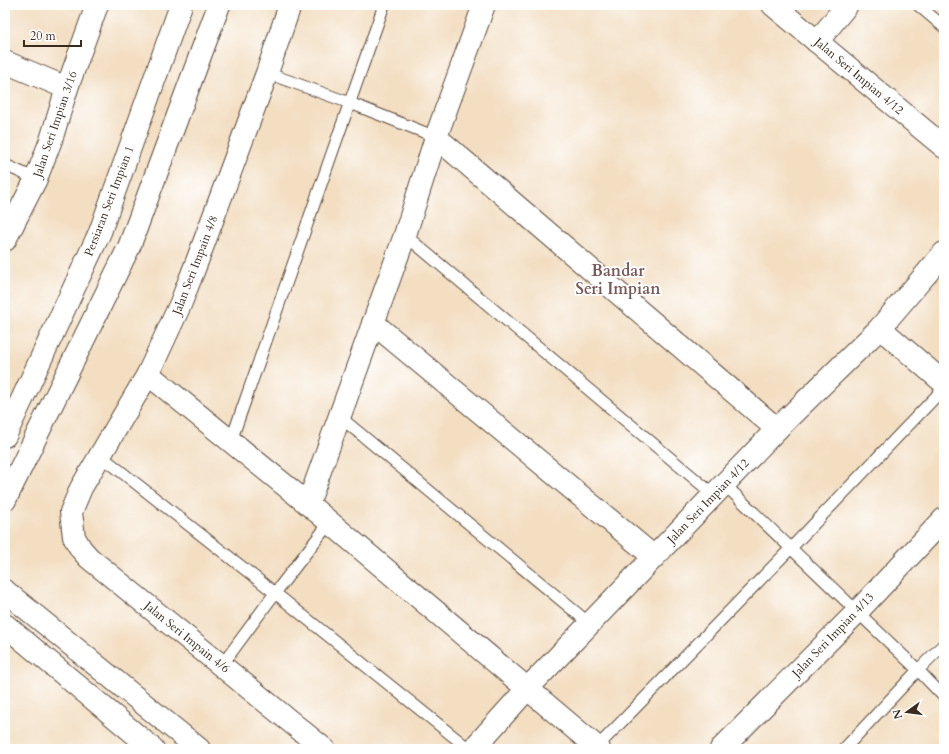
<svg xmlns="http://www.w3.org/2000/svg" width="949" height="754" viewBox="0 0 949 754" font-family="Cardo,serif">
<rect width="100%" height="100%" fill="#fff"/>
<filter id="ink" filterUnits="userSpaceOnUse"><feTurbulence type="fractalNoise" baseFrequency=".025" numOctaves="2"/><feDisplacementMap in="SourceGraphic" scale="8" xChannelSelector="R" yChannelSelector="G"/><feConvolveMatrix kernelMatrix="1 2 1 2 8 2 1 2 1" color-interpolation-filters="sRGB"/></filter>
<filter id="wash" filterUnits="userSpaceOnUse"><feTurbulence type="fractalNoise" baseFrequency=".012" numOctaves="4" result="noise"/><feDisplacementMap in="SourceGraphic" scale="16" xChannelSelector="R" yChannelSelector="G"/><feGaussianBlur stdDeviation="0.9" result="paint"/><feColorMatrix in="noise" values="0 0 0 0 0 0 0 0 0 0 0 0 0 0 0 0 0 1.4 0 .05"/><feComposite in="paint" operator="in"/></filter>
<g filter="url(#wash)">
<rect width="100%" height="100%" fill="#f3dec2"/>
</g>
<g filter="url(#ink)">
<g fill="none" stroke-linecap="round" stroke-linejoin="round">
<g stroke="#574537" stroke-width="13">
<g id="lane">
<polyline points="918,5 944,27"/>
<polyline points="267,73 350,103 436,137"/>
<polyline points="5,165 36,179"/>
<polyline points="405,235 714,495"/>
<polyline points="340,417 590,624"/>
<polyline points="231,441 384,5"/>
<polyline points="100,455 275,593 469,749"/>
<polyline points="724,484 918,670 944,697"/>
<polyline points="222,665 275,593 330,522"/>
<polyline points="597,747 791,548 944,388"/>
<polyline points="844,749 918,670 944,644"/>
</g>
</g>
<g stroke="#574537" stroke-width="24">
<g id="street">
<polyline points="290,5 267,73 196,264 180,305 148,374 81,488 71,512 74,537 81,549 89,558 324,749"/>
<polyline points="773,5 944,147"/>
<polyline points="817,42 847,5"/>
<polyline points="5,62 67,88"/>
<polyline points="436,137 777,429"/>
<polyline points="5,240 36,179 51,140 67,88 97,5"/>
<polyline points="373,323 654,557"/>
<polyline points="880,328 944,383"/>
<polyline points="148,374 308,504 599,749"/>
<polyline points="308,504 405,235 436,137 484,5"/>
<polyline points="473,749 527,689 777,429 880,328 944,253"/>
<polyline points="721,749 857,612 944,519"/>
</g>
</g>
<g stroke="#574537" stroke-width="24">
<g id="secondary">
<polyline points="5,436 100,232 181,5"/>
<polyline points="5,500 129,247 219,5"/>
<polyline points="5,591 199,749"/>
<polyline points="5,625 153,749"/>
</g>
</g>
<use href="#lane" stroke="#fff" stroke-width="11"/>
<use href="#street" stroke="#fff" stroke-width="22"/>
<use href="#secondary" stroke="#fff" stroke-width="22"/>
</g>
</g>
<g text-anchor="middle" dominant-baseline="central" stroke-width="3.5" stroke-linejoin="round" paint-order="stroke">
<g font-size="12" fill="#3b2a1e" stroke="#fff">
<text transform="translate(859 76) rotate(40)">Jalan Seri Impian 4/12</text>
<text transform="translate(55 124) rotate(-71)">Jalan Seri Impian 3/16</text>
<text transform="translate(109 201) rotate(-69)">Persiaran Seri Impian 1</text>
<text transform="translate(195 265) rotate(-69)">Jalan Seri Impain 4/8</text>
<text transform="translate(708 501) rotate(-46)">Jalan Seri Impian 4/12</text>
<text transform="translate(833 635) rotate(-46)">Jalan Seri Impian 4/13</text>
<text transform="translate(187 637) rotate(39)">Jalan Seri Impain 4/6</text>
</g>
<g font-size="16" font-weight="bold" fill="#755958" stroke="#fff">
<text x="618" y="271">Bandar<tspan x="618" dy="18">Seri Impian</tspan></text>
</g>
</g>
<rect width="949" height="754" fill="none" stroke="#fff" stroke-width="20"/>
<g transform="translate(907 712) rotate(256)" stroke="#ffffff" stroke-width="3" paint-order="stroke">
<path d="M0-3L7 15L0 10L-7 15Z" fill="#3b2a1e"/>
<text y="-6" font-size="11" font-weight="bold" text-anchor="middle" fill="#3b2a1e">N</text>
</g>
<path d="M24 40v6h57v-6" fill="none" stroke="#3b2a1e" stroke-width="2"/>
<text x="30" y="40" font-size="12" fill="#3b2a1e" stroke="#ffffff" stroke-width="3" paint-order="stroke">20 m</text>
</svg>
